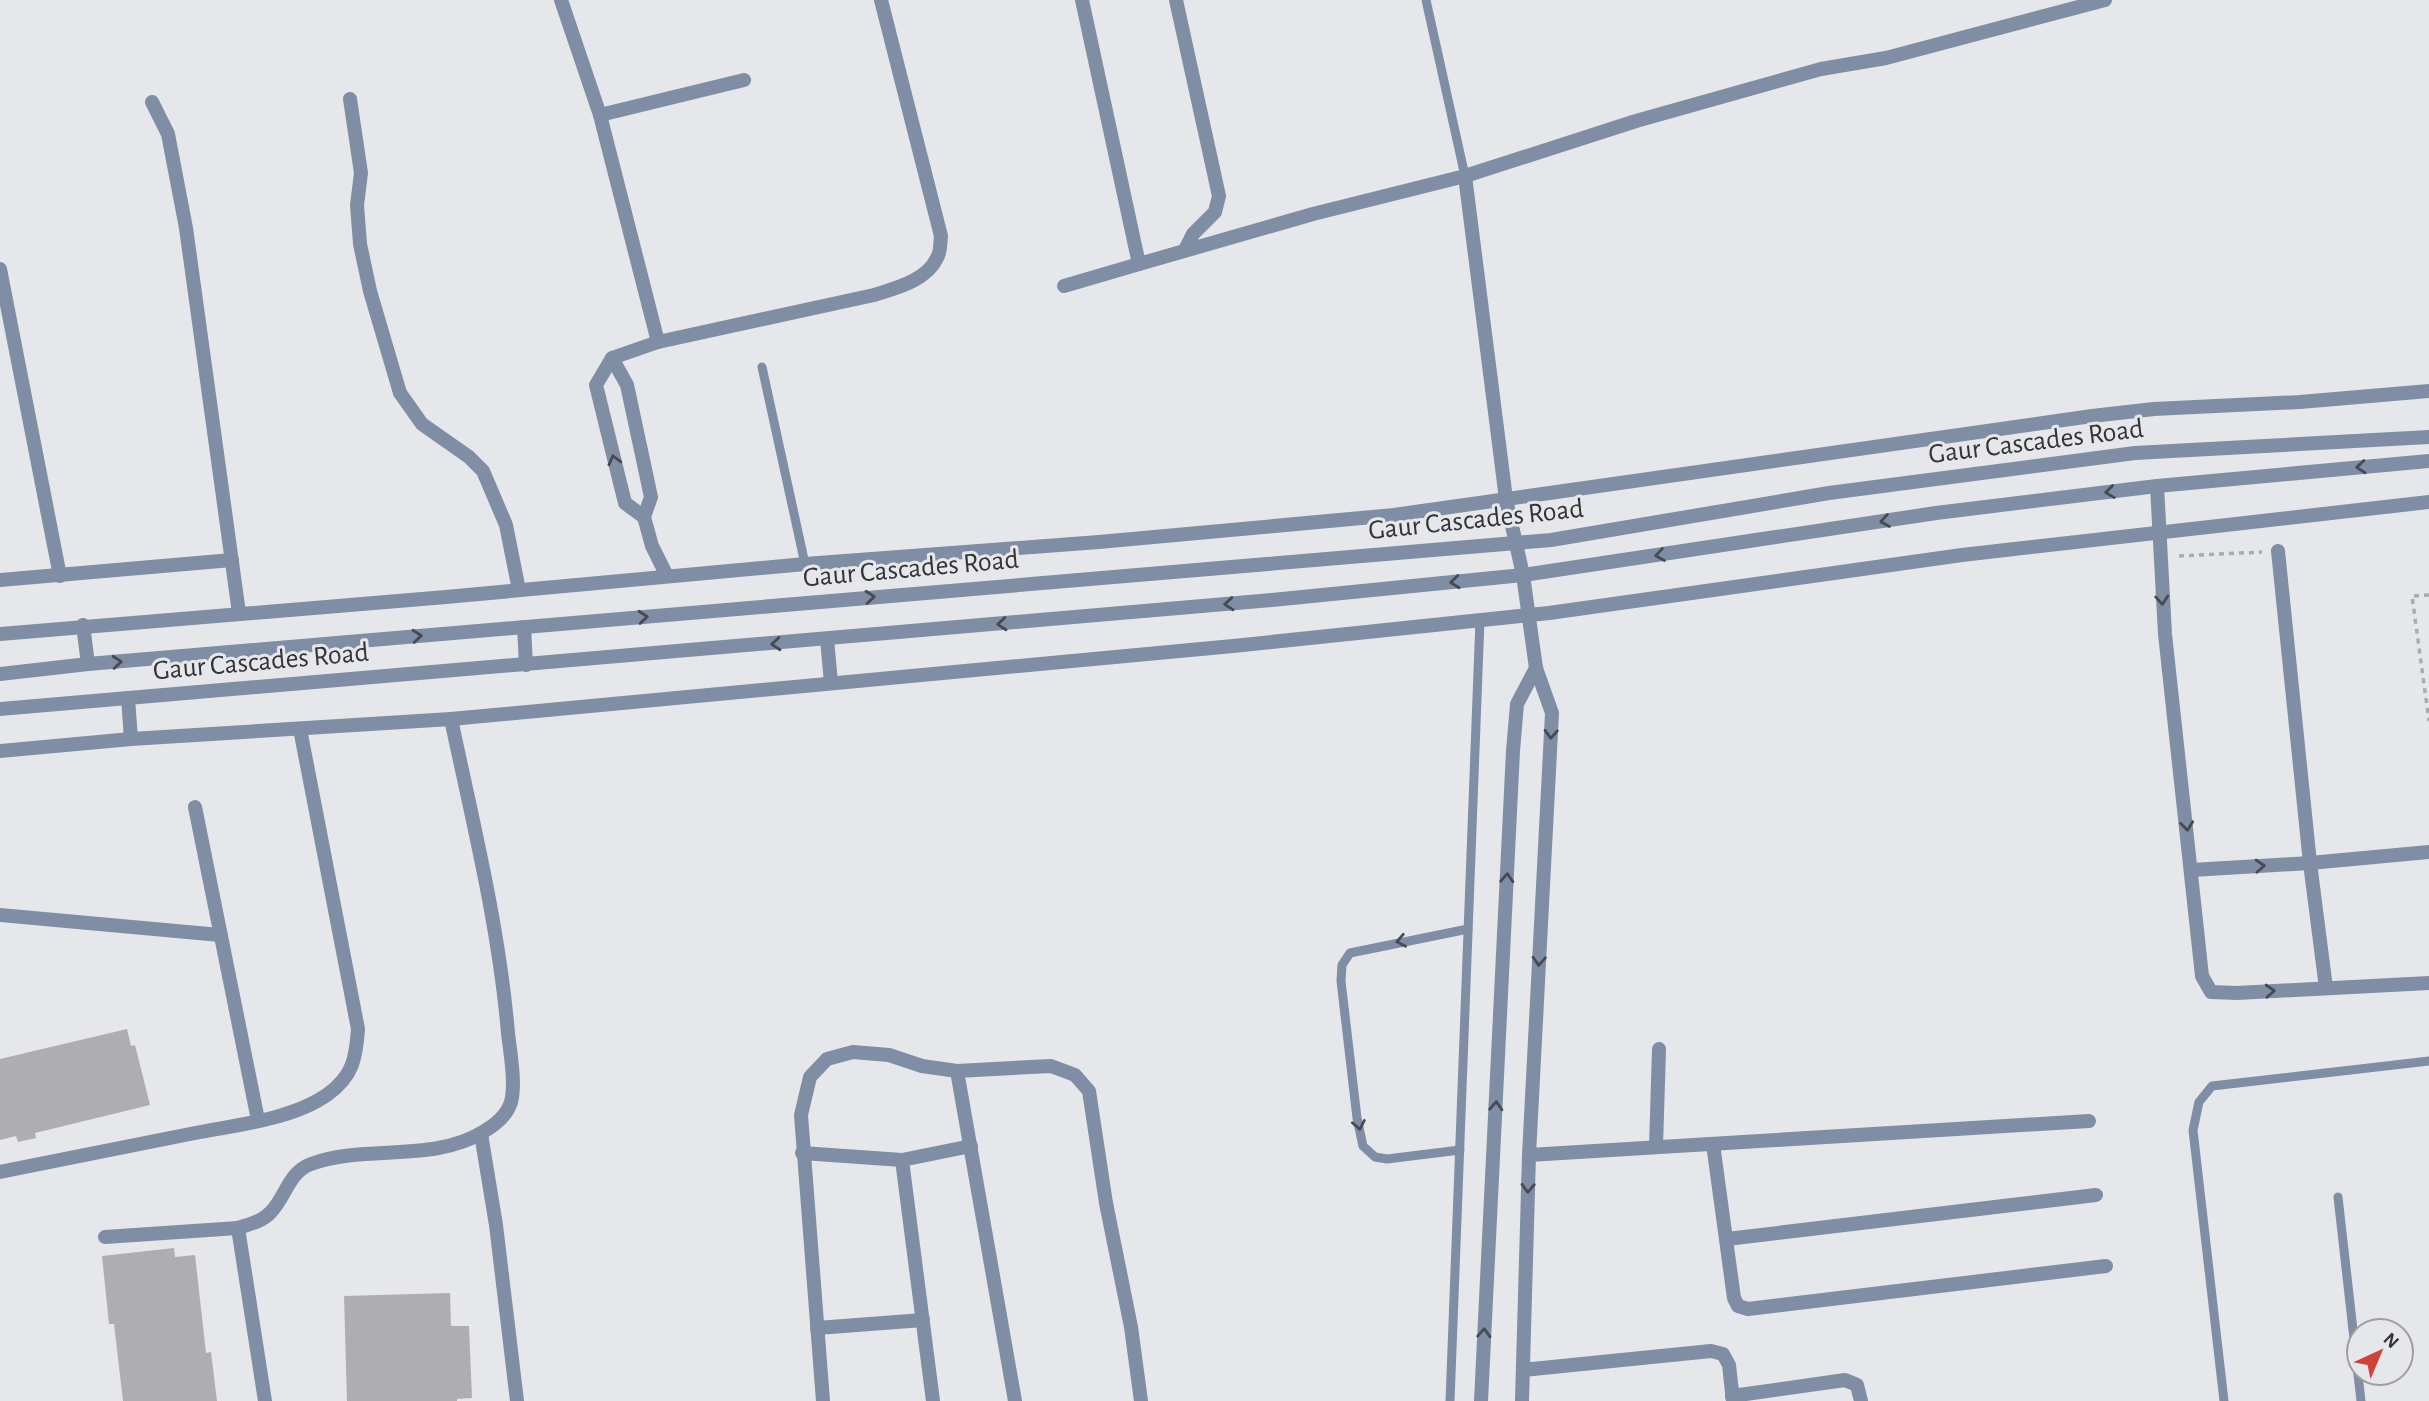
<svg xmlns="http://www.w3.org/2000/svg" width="2429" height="1401" viewBox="0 0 2429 1401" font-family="'Alegreya Sans',sans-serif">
<rect width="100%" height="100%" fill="#e6e7ea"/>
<g fill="#aeadb0">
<polygon points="127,1029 131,1046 135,1045 150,1105 35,1133 36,1138 18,1142 16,1136 0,1140 0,1059"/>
<polygon points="174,1248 175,1257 195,1255 206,1353 211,1352 217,1401 123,1401 114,1324 109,1324 102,1256"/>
<polygon points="450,1293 451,1326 469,1326 472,1398 457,1399 457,1401 347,1401 344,1296"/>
</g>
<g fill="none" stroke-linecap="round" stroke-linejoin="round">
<g stroke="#aaabad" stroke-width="3.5" stroke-dasharray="5 5" stroke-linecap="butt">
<polyline points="2179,556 2262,552"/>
<polyline points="2429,595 2412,596 2429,721"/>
</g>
<g stroke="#7f8da5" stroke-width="9">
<polyline points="1426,0 1465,176"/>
<polyline points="762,367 805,564"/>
<polyline points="1460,1150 1387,1159 1375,1157 1363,1146 1357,1118 1341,981 1342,965 1350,953 1468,929"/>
<polyline points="2338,1197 2361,1401"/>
<polyline points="1450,1401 1480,620"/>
<polyline points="2224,1401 2193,1130 2199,1102 2212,1086 2429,1061"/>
</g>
<g stroke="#7f8da5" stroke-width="14">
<polyline points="561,0 600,115 744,80"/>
<polyline points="1082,0 1139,264 1313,214 1465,176 1636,121 1821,69 1886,58 2105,0"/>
<polyline points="1176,0 1219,196 1215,212 1193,234 1185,250"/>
<polyline points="350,99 361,173 357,205 360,244 370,291 400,393 422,424 469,457 483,471 506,525 519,590"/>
<polyline points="152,102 168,134 186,228 239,613"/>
<polyline points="600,115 658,342"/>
<polyline points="1465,176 1506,499 1523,575 1536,668 1552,713 1529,1155 1522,1401"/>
<polyline points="0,269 60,576"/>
<polyline points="1064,286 1139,264"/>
<polyline points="612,358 627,385 651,497 644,517 652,546 667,576"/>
<polyline points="2157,486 2165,634 2202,976 2211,992 2237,993 2429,983"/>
<path d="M 644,517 L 625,503 L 596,385 L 612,358 L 658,342 L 874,295 C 896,288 926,281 937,258 C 941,252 940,243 941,236 L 881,0"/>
<polyline points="2278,551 2310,863 2326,988"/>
<polyline points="0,580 232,560"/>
<polyline points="83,625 88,664"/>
<polyline points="524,627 526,665"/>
<polyline points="0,634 446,597 805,564 1099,542 1394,515 2092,416 2154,409 2300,402 2429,391"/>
<polyline points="827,639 831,683"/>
<polyline points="0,674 88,664 1551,540 1829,493 2135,453 2429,437"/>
<polyline points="128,698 131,739"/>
<polyline points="0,709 1272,600 1523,575 1936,513 2157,486 2429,461"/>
<polyline points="0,751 131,739 451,719 1233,646 1549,613 1962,555 2429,502"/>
<polyline points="195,807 258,1120"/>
<polyline points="2192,870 2310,863 2429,852"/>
<polyline points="0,915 220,935"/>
<polyline points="957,1071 1015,1401"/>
<polyline points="481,1134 496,1225 517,1401"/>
<polyline points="1713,1144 1734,1298 1738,1306 1748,1309 2106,1266"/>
<polyline points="1656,1147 1659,1049"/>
<polyline points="802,1153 902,1160"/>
<polyline points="1529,1155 2089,1121"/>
<path d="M 0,1172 C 65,1159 130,1146 195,1133 C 236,1125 294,1119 328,1094 C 353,1076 356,1058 358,1029 L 300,729"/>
<polyline points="238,1228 265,1401"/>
<path d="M 105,1237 L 238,1228 C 250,1224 263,1221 271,1212 C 286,1196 289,1172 311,1164 C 366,1144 432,1163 483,1132 C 495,1125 507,1116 511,1102 C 516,1083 510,1052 508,1033 C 499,927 473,823 451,719"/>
<polyline points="1727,1239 2096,1195"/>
<polyline points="817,1328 923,1320"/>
<polyline points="1523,1370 1711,1351 1723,1354 1729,1365 1733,1401"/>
<polyline points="1732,1396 1845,1380 1857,1385 1861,1401"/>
<polyline points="823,1401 801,1115 810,1077 827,1059 853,1052 889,1055 922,1066 957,1071 1051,1066 1075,1075 1089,1091 1106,1203 1131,1327 1141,1401"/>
<polyline points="933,1401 902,1160 971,1146"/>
<polyline points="1481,1401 1513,751 1517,704 1536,668"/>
</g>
</g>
<defs><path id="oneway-chevron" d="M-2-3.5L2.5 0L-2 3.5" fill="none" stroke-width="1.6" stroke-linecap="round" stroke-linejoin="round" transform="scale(1.75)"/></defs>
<g stroke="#474a52">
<use href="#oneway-chevron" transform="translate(614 460) rotate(-104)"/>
<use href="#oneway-chevron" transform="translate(2361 467) rotate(175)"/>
<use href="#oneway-chevron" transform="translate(2110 492) rotate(173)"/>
<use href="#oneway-chevron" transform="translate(1885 521) rotate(171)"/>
<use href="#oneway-chevron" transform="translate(1660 555) rotate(171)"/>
<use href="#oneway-chevron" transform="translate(1455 582) rotate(174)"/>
<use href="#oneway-chevron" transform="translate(870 597) rotate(-5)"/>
<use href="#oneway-chevron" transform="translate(2162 600) rotate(86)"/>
<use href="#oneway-chevron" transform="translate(1229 604) rotate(175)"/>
<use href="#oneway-chevron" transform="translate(643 617) rotate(-5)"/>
<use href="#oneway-chevron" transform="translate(1002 624) rotate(175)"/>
<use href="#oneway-chevron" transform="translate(417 636) rotate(-5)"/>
<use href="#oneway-chevron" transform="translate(776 644) rotate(175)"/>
<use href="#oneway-chevron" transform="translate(117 662) rotate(-5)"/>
<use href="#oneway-chevron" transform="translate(1551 734) rotate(93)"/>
<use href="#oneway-chevron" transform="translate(2187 826) rotate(83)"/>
<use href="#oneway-chevron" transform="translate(2260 866) rotate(-3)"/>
<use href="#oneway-chevron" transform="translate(1507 878) rotate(-87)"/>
<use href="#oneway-chevron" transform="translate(1401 941) rotate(169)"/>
<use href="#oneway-chevron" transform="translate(1539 961) rotate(93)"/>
<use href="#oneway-chevron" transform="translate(2270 991) rotate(-3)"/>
<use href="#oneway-chevron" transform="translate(1496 1106) rotate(-87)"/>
<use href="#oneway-chevron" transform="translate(1359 1125) rotate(79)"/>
<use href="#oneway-chevron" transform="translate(1528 1188) rotate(92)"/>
<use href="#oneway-chevron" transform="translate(1484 1333) rotate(-87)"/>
</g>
<g text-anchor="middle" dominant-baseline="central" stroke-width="6" stroke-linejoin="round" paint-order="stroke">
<g font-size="28" fill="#343436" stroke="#e6e7ea">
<text transform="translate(2036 442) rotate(-7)">Gaur Cascades Road</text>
<text transform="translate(1476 520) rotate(-6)">Gaur Cascades Road</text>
<text transform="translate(911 569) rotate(-5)">Gaur Cascades Road</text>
<text transform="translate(261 662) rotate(-5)">Gaur Cascades Road</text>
</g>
</g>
<g transform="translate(2380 1352) rotate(44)"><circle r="33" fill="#e6e7ea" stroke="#9f9fa2" stroke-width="2"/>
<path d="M0-5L12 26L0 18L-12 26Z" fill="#cf413b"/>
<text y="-10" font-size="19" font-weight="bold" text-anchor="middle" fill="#343436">N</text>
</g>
</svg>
